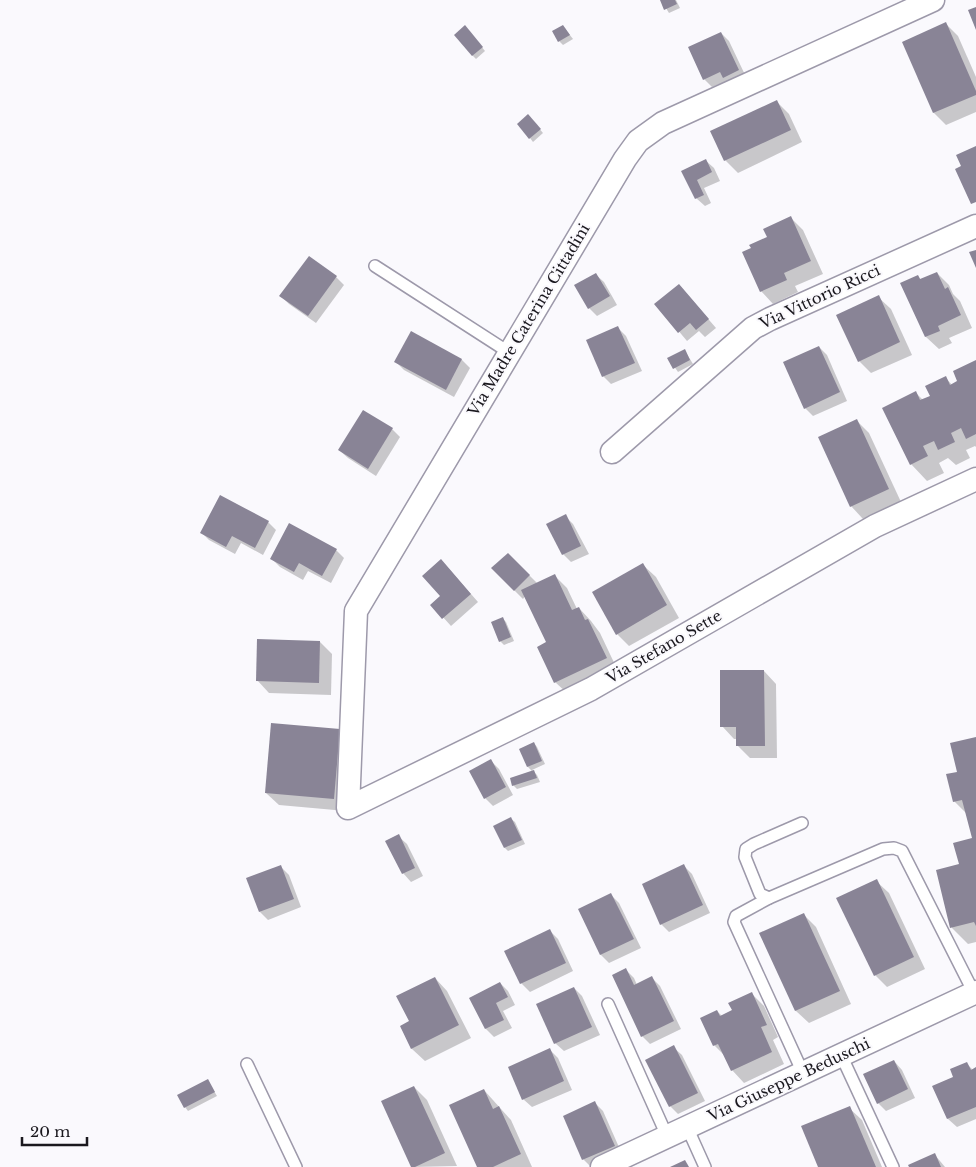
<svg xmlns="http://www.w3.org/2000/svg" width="976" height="1167" font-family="'Libre Baskerville',serif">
<rect width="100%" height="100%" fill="#faf9fd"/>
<g fill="#0003">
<polygon points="661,0 676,0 680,8 669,13"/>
<polygon points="946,24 958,36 976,77 976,112 946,125 934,113 903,42"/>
<polygon points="563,26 573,39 563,45 559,41"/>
<polygon points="469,31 485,51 476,59 472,55"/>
<polygon points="721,33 729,41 747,79 732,86 727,81 712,87 704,79"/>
<polygon points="777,102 789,114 802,142 738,173 725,160"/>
<polygon points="532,120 543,133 533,142 530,138"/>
<polygon points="705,160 714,168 720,181 704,188 711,203 705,206 696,198 683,171"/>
<polygon points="791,218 803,230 823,274 795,286 798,292 773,304 761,291 768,238"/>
<polygon points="937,273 949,285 953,294 960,301 972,328 949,338 952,343 939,349 926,337 902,283 918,276 921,280"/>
<polygon points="595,274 604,282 617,305 597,316 589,308"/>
<polygon points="336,277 344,285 316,323 289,304 281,296"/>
<polygon points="679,285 716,328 705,337 699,331 687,341 656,304"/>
<polygon points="878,297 891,309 912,355 871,373 859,361"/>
<polygon points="618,328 626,336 642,371 611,384 603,376"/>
<polygon points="411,333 462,360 470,368 454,397 404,370 396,362"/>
<polygon points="819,347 827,355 847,401 813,416 805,408"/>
<polygon points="685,351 693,364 678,372 669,359"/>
<polygon points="976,361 976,447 975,446 966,450 970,458 956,465 948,458 939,463 944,473 927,481 911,464 916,393 923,400 931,396 946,378 952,385 959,382"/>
<polygon points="856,420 869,433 901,502 863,519 851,506"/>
<polygon points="392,429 400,437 376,476 348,458 339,450"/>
<polygon points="565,516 573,524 589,554 571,562 563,554"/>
<polygon points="268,522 276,530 263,555 241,543 235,554 209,540 201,532"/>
<polygon points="336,550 344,558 331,583 308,571 303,580 280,567 272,559"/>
<polygon points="508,554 538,584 555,576 567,588 577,609 579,608 591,621 600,633 618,671 568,694 555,682 548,643 525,596 523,599 493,569"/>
<polygon points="643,565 656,577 679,618 629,646 617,634"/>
<polygon points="449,569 478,602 451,626 432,605 442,597"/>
<polygon points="502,618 506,622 514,641 504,645 500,641"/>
<polygon points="320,642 332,654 331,695 269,693 257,680"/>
<polygon points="764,671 776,684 777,758 750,758 737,745 737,739 734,739 722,726"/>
<polygon points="339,731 352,743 346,811 279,805 266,793"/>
<polygon points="976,738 976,942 968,944 952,928 960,865 973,839 967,814 954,801 958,773"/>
<polygon points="534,743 537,747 545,764 532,770 537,775 540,782 517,789 513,785 533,772 528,767 520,749"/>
<polygon points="491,761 499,769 513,795 493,806 485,798"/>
<polygon points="511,819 515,822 525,844 508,851 505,848"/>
<polygon points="398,836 407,844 423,876 411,882 403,873"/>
<polygon points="684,866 692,874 710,913 669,932 661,924"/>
<polygon points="281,867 289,875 301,907 268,920 260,912"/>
<polygon points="876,881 889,893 925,969 887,987 875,975"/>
<polygon points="611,895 619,903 641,948 609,963 601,955 579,910"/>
<polygon points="803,914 816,927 851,1004 809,1023 796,1011 761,934"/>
<polygon points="550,931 558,939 573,971 530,992 521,983 506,952"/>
<polygon points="626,970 634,978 637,985 652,978 660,986 681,1029 650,1044 642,1036"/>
<polygon points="435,978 447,991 471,1038 425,1061 412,1049 401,1027 411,1022"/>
<polygon points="500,983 508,991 515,1005 503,1011 512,1028 494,1037 486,1029 470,998"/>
<polygon points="574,988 582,996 600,1035 564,1051 555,1043"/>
<polygon points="752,994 764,1006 778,1037 773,1040 784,1064 744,1083 732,1070 726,1057 714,1045 717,1011 722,1016 733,1011"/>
<polygon points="673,1047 682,1055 705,1101 678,1114 670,1106"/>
<polygon points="550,1050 558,1058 572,1090 532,1107 523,1099"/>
<polygon points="894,1061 902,1070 915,1098 886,1111 878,1103"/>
<polygon points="967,1064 973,1070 976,1069 976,1119 957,1127 948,1119 934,1087 955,1078"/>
<polygon points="208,1081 217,1096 188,1111 185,1107"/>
<polygon points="414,1087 427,1100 457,1166 412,1167"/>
<polygon points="484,1090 511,1120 532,1167 478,1167"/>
<polygon points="595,1103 603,1111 622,1154 591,1167 583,1159"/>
<polygon points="849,1108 862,1120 882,1167 820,1167"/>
<polygon points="935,1155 945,1167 911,1167"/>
</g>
<g fill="#898496">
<polygon points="660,0 675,0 677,4 664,10"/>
<polygon points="976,7 976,30 968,10"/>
<polygon points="946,22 976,91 976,95 933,113 902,42"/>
<polygon points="465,25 483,47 472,56 454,35"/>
<polygon points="563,25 570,35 558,42 552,31"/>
<polygon points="721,32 739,70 723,78 720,72 703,80 688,47"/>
<polygon points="777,100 791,130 724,161 710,131"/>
<polygon points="528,114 541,129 529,139 517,124"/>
<polygon points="976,146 976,202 971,204 955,169 961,166 956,155"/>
<polygon points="706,159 712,172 697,180 704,195 695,199 681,171"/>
<polygon points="791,216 811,261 784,273 787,280 760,292 742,252 751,248 749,245 767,237 763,229"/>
<polygon points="976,250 976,268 969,252"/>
<polygon points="309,256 337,276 308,316 279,296"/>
<polygon points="937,272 945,289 948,287 961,315 938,326 940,331 925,337 900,283 918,275 920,279"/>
<polygon points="596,273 610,296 588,309 574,285"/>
<polygon points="679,284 709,319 696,330 690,323 678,333 654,304"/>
<polygon points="879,295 900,342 858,362 836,315"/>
<polygon points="618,326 635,363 602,377 586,340"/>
<polygon points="411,331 462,359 446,390 394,362"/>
<polygon points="819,346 840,392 804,409 783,362"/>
<polygon points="685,349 690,360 673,369 667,358"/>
<polygon points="976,360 976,434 966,439 961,428 951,433 955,442 938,450 934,441 923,446 928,456 910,465 882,408 916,391 920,400 930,396 925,386 946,376 950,385 957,381 953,371"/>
<polygon points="363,410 393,428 368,469 338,450"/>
<polygon points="857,419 889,489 850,507 818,437"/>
<polygon points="220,495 269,521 255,548 232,536 226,547 200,533"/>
<polygon points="566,514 581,546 562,555 546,524"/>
<polygon points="289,523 337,549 322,576 299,563 294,572 270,559"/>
<polygon points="508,553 530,575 514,591 491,568"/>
<polygon points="441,559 471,594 442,619 430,605 440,596 422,576"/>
<polygon points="643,563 667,605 616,635 592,592"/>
<polygon points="555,574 572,610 579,607 585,620 588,619 607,658 554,683 537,647 546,642 521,590"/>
<polygon points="503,617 511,637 499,642 491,622"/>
<polygon points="257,639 320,641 319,683 256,681"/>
<polygon points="720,670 764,670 765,746 736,746 736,727 720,727"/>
<polygon points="271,723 340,729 334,799 265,793"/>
<polygon points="976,737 976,926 974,922 950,928 936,870 959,864 953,843 972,838 962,800 953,802 946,774 957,772 950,743"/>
<polygon points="534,742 542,761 527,767 519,749"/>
<polygon points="491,759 506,787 484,799 469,771"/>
<polygon points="534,770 537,778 512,786 510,778"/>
<polygon points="511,817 522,840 504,848 493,826"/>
<polygon points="399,834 415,868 402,874 385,841"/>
<polygon points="684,864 703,905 660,925 642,884"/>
<polygon points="281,865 294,899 259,912 246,878"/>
<polygon points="877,879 914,957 874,976 836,898"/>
<polygon points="611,893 634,939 600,955 578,909"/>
<polygon points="804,913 840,991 795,1011 759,933"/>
<polygon points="550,929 566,963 520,984 504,951"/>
<polygon points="626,968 634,985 652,976 674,1021 641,1037 612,975"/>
<polygon points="435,977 459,1025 411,1049 400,1026 409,1021 396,996"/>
<polygon points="500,982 508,997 496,1003 504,1020 485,1029 469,998"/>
<polygon points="574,987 592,1027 554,1044 536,1004"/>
<polygon points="752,992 767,1025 761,1027 772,1052 731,1071 718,1044 713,1046 700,1018 717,1010 720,1016 732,1010 728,1003"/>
<polygon points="674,1045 698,1093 669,1107 645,1060"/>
<polygon points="550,1048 564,1081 522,1100 508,1067"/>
<polygon points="894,1060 908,1089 877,1104 863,1074"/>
<polygon points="967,1062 971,1070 976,1067 976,1107 947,1119 932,1086 953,1077 950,1069"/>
<polygon points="208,1079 215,1092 184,1108 177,1095"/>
<polygon points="414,1086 445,1153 415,1167 411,1167 381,1101"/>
<polygon points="484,1089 493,1109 499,1106 521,1154 493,1167 477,1167 449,1105"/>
<polygon points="595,1101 615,1146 582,1160 563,1116"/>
<polygon points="850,1106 876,1167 818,1167 801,1126"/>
<polygon points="935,1153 941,1167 909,1167 908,1165"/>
<polygon points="685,1160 689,1167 670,1167"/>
</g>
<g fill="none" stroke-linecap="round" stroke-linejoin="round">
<defs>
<g id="service">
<polyline points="375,266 510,353"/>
<polyline points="802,823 754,844 746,849 745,857 760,894 769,898 883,849 894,848 902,851 974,993"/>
<polyline points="769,898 736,916 734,922 803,1073"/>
<polyline points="608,1004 667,1136"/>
<polyline points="841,1055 893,1167"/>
<polyline points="247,1064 296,1167"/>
<polyline points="687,1127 705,1167"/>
</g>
<g id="minor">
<polyline points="933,0 663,123 638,141 625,159 356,611 348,808 591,689 875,526 976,479"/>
<polyline points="612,452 753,328 770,319 976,226"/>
<polyline points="602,1167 976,992"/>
</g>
</defs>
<use href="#service" stroke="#9d99aa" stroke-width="14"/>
<use href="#minor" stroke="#9d99aa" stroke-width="25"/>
<use href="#service" stroke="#fff" stroke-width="11"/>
<use href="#minor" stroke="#fff" stroke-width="22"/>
</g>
<g text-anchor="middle" stroke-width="4" stroke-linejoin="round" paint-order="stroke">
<g font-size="15" fill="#1a181e" stroke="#faf9fd">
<text transform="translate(820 297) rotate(-25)" y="5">Via Vittorio Ricci</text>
<text transform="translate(529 320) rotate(-59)" y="5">Via Madre Caterina Cittadini</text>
<text transform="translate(664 647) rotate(-30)" y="5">Via Stefano Sette</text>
<text transform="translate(789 1080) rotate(-25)" y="5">Via Giuseppe Beduschi</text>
</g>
</g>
<path d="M22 1137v8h65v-8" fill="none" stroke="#1a181e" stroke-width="2.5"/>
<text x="30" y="1137" font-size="15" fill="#1a181e" stroke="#faf9fd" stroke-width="4" paint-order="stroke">20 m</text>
</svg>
